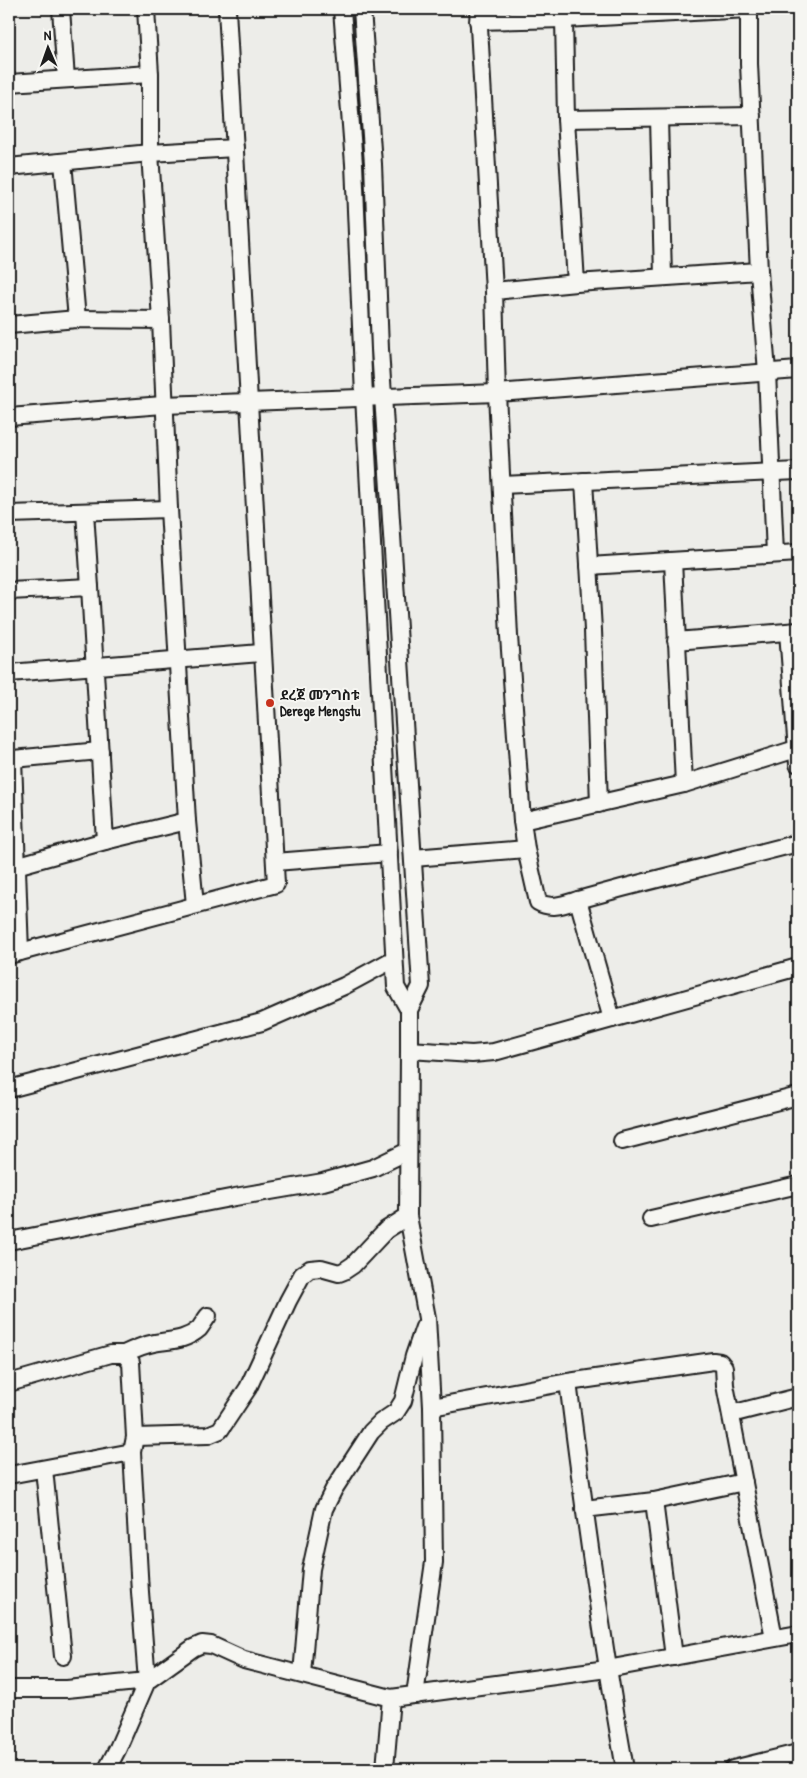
<svg xmlns="http://www.w3.org/2000/svg" width="807" height="1778" font-family="'Patrick Hand','Noto Sans Ethiopic',sans-serif">
<rect width="100%" height="100%" fill="#edede9"/>
<filter id="ink" filterUnits="userSpaceOnUse"><feTurbulence type="fractalNoise" baseFrequency=".02" numOctaves="2"/><feDisplacementMap in="SourceGraphic" scale="10" xChannelSelector="R" yChannelSelector="G"/><feConvolveMatrix kernelMatrix="1 2 1 2 8 2 1 2 1" color-interpolation-filters="sRGB"/></filter>
<g filter="url(#ink)">
<g fill="none" stroke-linecap="round" stroke-linejoin="round">
<defs>
<g id="minor">
<polyline points="61,9 66,79"/>
<polyline points="146,9 150,74 150,153 161,320 169,509 187,821 195,905"/>
<polyline points="342,9 354,164 364,396 396,987 409,1010"/>
<polyline points="362,9 373,164 380,349 421,986 409,1010 409,1050 472,1054 494,1052 798,967"/>
<polyline points="478,9 494,291"/>
<polyline points="749,9 749,64 759,271 767,372 775,554"/>
<polyline points="564,19 566,119 576,283"/>
<polyline points="478,21 564,19 748,9"/>
<polyline points="9,83 150,74"/>
<polyline points="659,118 663,277"/>
<polyline points="566,119 752,116"/>
<polyline points="63,162 77,319"/>
<polyline points="9,167 150,153 235,148"/>
<polyline points="9,325 77,319 161,320"/>
<polyline points="9,417 163,405 497,393 798,370"/>
<polyline points="584,481 593,630 599,804"/>
<polyline points="502,485 798,471"/>
<polyline points="85,512 90,587"/>
<polyline points="9,514 169,509"/>
<polyline points="673,561 684,784"/>
<polyline points="589,566 798,553"/>
<polyline points="9,591 90,587 105,841"/>
<polyline points="788,632 798,764"/>
<polyline points="676,641 798,631"/>
<polyline points="9,673 261,653"/>
<polyline points="9,759 13,759 20,952"/>
<polyline points="13,759 100,751"/>
<polyline points="522,821 684,784 796,749"/>
<polyline points="413,858 526,849"/>
<polyline points="275,862 389,853"/>
<polyline points="16,866 105,841 187,821"/>
<path d="M 578,900 C 565,904 551,910 538,902 L 526,849 L 522,821 L 509,636 L 497,393 L 494,291 L 576,283 L 759,271"/>
<path d="M 9,955 L 276,884 C 257,592 244,300 227,9"/>
<polyline points="612,1019 578,900 622,888 798,843"/>
<polyline points="9,1089 262,1022 344,986 394,959"/>
<polyline points="622,1141 798,1096"/>
<polyline points="408,1216 427,1318 432,1407 434,1562 415,1695"/>
<polyline points="651,1219 798,1185"/>
<polyline points="9,1241 235,1197 323,1182 373,1168 408,1151"/>
<path d="M 124,1354 C 134,1349 143,1345 154,1343 C 171,1340 185,1341 199,1329 C 202,1325 205,1320 208,1316"/>
<path d="M 568,1382 C 584,1511 602,1640 625,1769"/>
<polyline points="9,1383 111,1354 124,1354 131,1362 135,1437 132,1452 140,1592 147,1681 118,1748 107,1769"/>
<polyline points="432,1407 568,1382 713,1361 720,1362 724,1367 725,1385 774,1638"/>
<polyline points="731,1414 798,1397"/>
<polyline points="135,1437 208,1435 220,1430 248,1388 288,1301 302,1275 310,1269 321,1268 339,1273 344,1271 353,1265 386,1230 408,1216 409,1050"/>
<polyline points="44,1469 63,1656"/>
<polyline points="9,1475 132,1452"/>
<polyline points="654,1501 674,1657"/>
<polyline points="584,1509 654,1501 744,1482"/>
<polyline points="302,1674 311,1569 324,1509 334,1489 371,1432 381,1422 396,1412 403,1401 414,1356 424,1327"/>
<polyline points="9,1689 67,1689 147,1681 193,1648 202,1644 211,1645 244,1660 391,1698 607,1669 798,1634"/>
<polyline points="385,1769 391,1698"/>
<polyline points="733,1769 798,1753"/>
</g>
</defs>
<use href="#minor" stroke="#1c1c1c" stroke-width="20"/>
<use href="#minor" stroke="#f6f6f2" stroke-width="16"/>
</g>
</g>
<circle fill="#c8321e" stroke="#f6f6f2" stroke-width="2" cx="270" cy="703" r="5"/>
<g text-anchor="middle" stroke-width="4" stroke-linejoin="round" paint-order="stroke">
<g font-size="14" font-weight="bold" fill="#1c1c1c" stroke="#f6f6f2" text-anchor="start">
<text x="280" y="700">ደረጀ መንግስቱ<tspan x="280" dy="16">Derege Mengstu</tspan></text>
</g>
</g>
<rect width="807" height="1778" fill="none" stroke="#f6f6f2" stroke-width="30"/>
<rect x="15" y="15" width="777" height="1748" fill="none" stroke="#1c1c1c" stroke-width="2" filter="url(#ink)"/>
<g transform="translate(48 48) rotate(358)" stroke="#f6f6f2" stroke-width="4" paint-order="stroke">
<path d="M0-4L9 19L0 12L-9 19Z" fill="#1c1c1c"/>
<text y="-8" font-size="14" font-weight="bold" text-anchor="middle" fill="#1c1c1c">N</text>
</g>
</svg>
